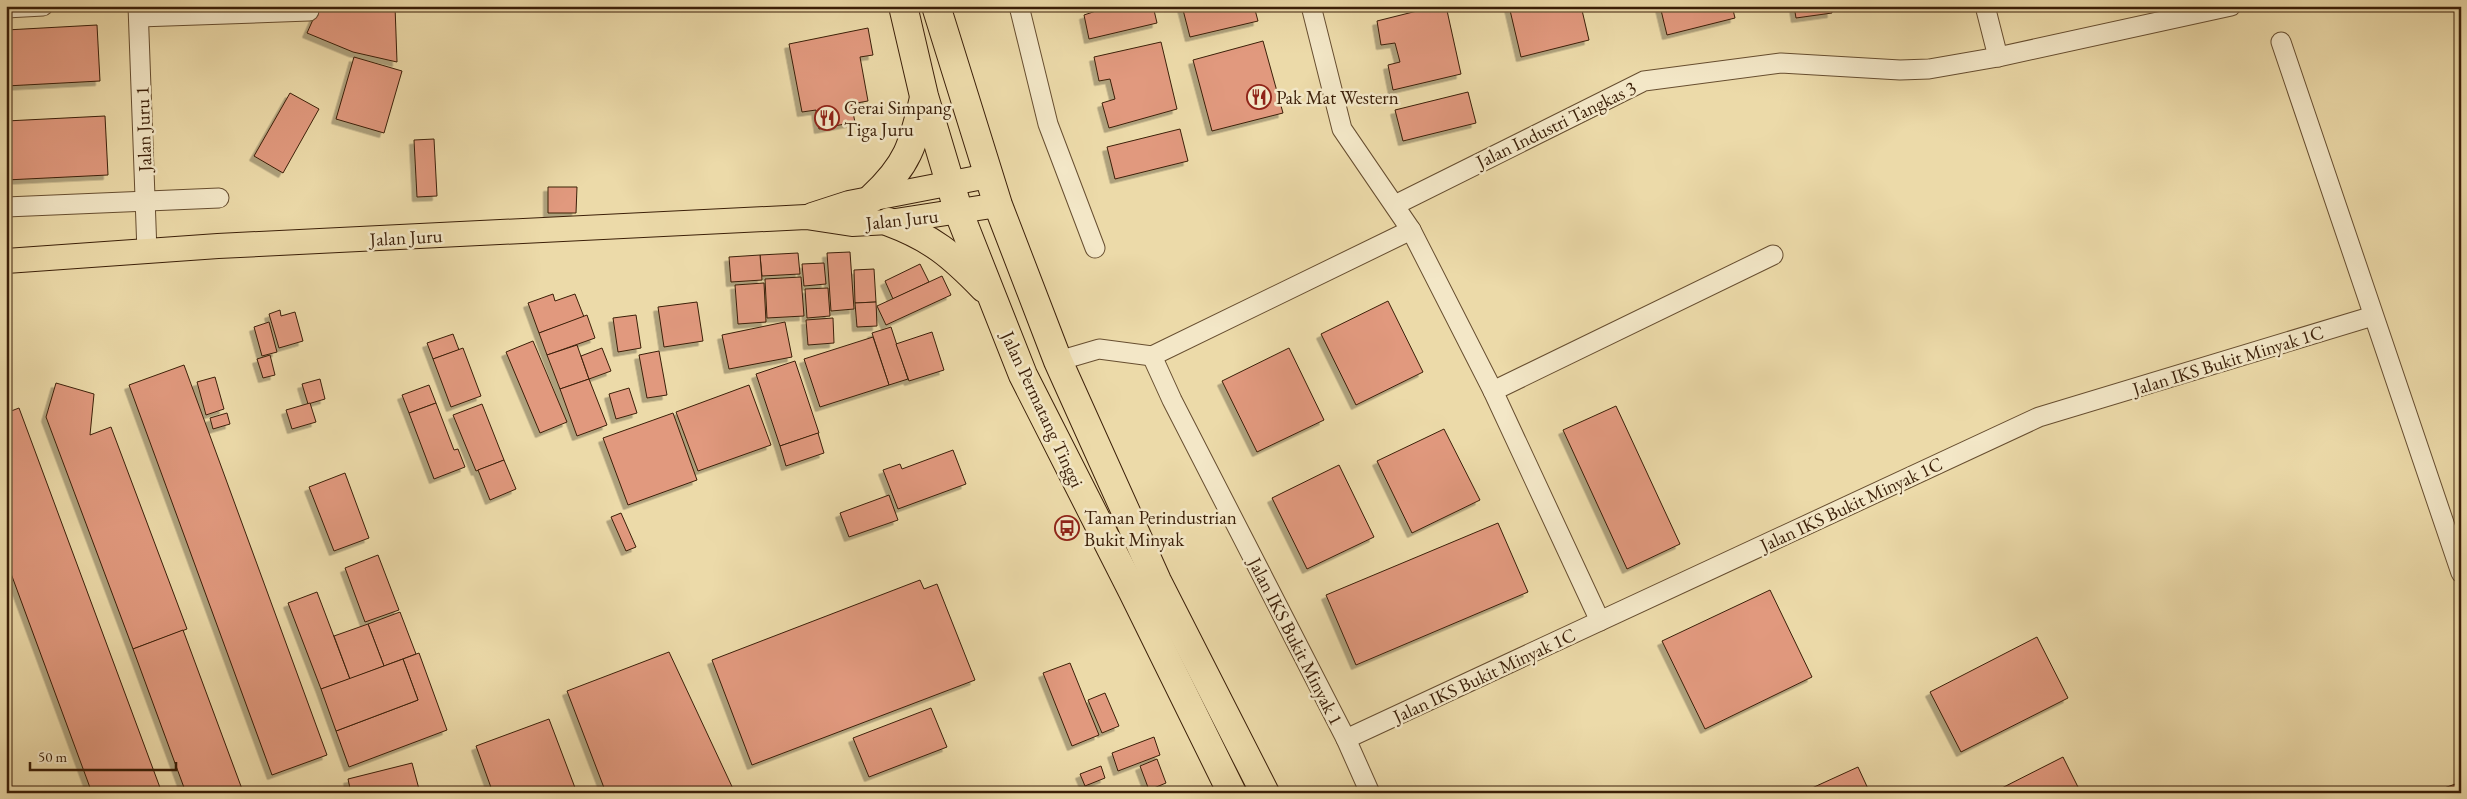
<svg xmlns="http://www.w3.org/2000/svg" width="2467" height="799" font-family="'EB Garamond',serif">
<defs>
<filter id="shadow"><feDropShadow dx="-4.5" dy="4.5" stdDeviation="0" flood-color="#0004"/></filter>
</defs>
<rect width="100%" height="100%" fill="#ecdaa9"/>
<filter id="stains"><feTurbulence type="fractalNoise" baseFrequency=".004" numOctaves="4"/><feColorMatrix values="0 0 0 0 .2 0 0 0 0 .09 0 0 0 0 .02 0 0 0 .5 -.17"/></filter>
<radialGradient id="worn" r=".72"><stop offset=".6" stop-color="#630" stop-opacity="0"/><stop offset="1" stop-color="#630" stop-opacity=".3"/></radialGradient>
<g fill="#e1997e" stroke="#3b1f08" filter="url(#shadow)">
<polygon points="319,6 395,6 397,62 353,52 307,33"/>
<polygon points="1095,6 1153,6 1157,23 1089,39 1084,15 1096,11"/>
<polygon points="1182,6 1254,6 1258,21 1190,37"/>
<polygon points="1437,6 1446,6 1461,74 1393,90 1388,65 1400,62 1395,43 1381,45 1377,21"/>
<polygon points="1509,6 1581,6 1589,40 1521,57"/>
<polygon points="1660,6 1732,6 1735,18 1667,35"/>
<polygon points="1794,6 1831,6 1832,13 1796,18"/>
<polygon points="97,25 100,81 6,86 6,30"/>
<polygon points="868,28 873,55 860,57 868,101 851,104 855,122 819,129 816,110 802,112 789,44"/>
<polygon points="1263,41 1283,113 1212,131 1193,60"/>
<polygon points="1161,42 1177,109 1109,128 1102,103 1115,99 1110,79 1099,81 1094,57"/>
<polygon points="354,57 402,71 384,133 336,119"/>
<polygon points="1468,92 1476,123 1403,141 1395,110"/>
<polygon points="290,93 319,109 283,173 254,156"/>
<polygon points="105,116 108,175 6,180 6,121"/>
<polygon points="1180,129 1188,161 1115,179 1107,147"/>
<polygon points="434,139 437,196 417,197 414,140"/>
<polygon points="548,187 577,187 576,213 548,213"/>
<polygon points="850,252 854,309 831,311 827,253"/>
<polygon points="798,253 800,274 762,276 760,255"/>
<polygon points="760,255 762,280 731,282 729,257"/>
<polygon points="824,263 826,284 804,286 802,264"/>
<polygon points="920,264 929,282 893,299 885,281"/>
<polygon points="874,269 876,302 855,303 854,270"/>
<polygon points="942,276 951,295 886,325 877,306"/>
<polygon points="801,277 804,316 767,318 765,279"/>
<polygon points="764,283 766,322 738,324 735,285"/>
<polygon points="828,288 830,316 807,318 805,289"/>
<polygon points="553,294 555,301 575,294 584,317 539,333 528,303"/>
<polygon points="1388,301 1423,372 1356,405 1321,334"/>
<polygon points="697,302 703,341 664,347 658,307"/>
<polygon points="876,302 877,326 857,327 855,303"/>
<polygon points="280,310 281,316 295,312 303,341 279,348 269,314"/>
<polygon points="587,315 595,338 547,355 539,333"/>
<polygon points="636,315 641,348 618,352 613,318"/>
<polygon points="833,318 834,343 808,345 806,320"/>
<polygon points="269,322 277,352 262,356 254,327"/>
<polygon points="785,322 792,357 729,369 722,335"/>
<polygon points="891,327 908,379 889,385 872,333"/>
<polygon points="932,332 944,370 909,381 896,344"/>
<polygon points="453,334 459,350 433,359 427,343"/>
<polygon points="873,337 889,385 820,407 804,359"/>
<polygon points="533,341 567,422 540,433 506,352"/>
<polygon points="577,345 589,379 560,389 547,355"/>
<polygon points="463,348 481,396 451,407 433,359"/>
<polygon points="602,348 611,371 589,379 581,356"/>
<polygon points="1289,348 1324,420 1257,452 1222,381"/>
<polygon points="659,351 667,395 647,398 639,355"/>
<polygon points="270,355 275,375 263,378 257,359"/>
<polygon points="795,361 819,433 780,446 756,374"/>
<polygon points="184,365 327,755 272,775 129,385"/>
<polygon points="215,377 224,409 206,415 197,382"/>
<polygon points="320,379 325,399 308,404 302,384"/>
<polygon points="589,379 607,425 577,436 560,389"/>
<polygon points="56,383 94,394 90,435 111,427 187,629 133,649 46,417"/>
<polygon points="429,385 436,403 409,413 402,395"/>
<polygon points="749,385 771,445 698,471 676,412"/>
<polygon points="629,388 637,413 616,419 609,394"/>
<polygon points="310,403 316,422 292,429 286,410"/>
<polygon points="436,403 454,450 458,449 465,467 434,479 409,413"/>
<polygon points="482,404 504,460 476,471 453,415"/>
<polygon points="1616,406 1680,544 1627,569 1563,430"/>
<polygon points="19,408 162,793 92,793 6,560 6,413"/>
<polygon points="227,413 230,424 213,429 210,418"/>
<polygon points="673,413 697,480 628,505 603,438"/>
<polygon points="1444,429 1480,500 1412,533 1377,461"/>
<polygon points="818,433 824,453 786,466 780,446"/>
<polygon points="953,450 966,484 898,509 883,470 900,464 902,469"/>
<polygon points="504,460 516,489 490,500 478,470"/>
<polygon points="1339,465 1374,537 1307,569 1272,498"/>
<polygon points="345,473 369,538 334,551 309,487"/>
<polygon points="889,495 898,520 849,537 840,513"/>
<polygon points="621,513 636,547 626,551 611,517"/>
<polygon points="1498,523 1528,592 1356,665 1326,595"/>
<polygon points="378,555 399,610 365,622 345,568"/>
<polygon points="920,580 924,589 937,584 975,680 752,765 712,660"/>
<polygon points="1770,590 1812,677 1705,729 1662,641"/>
<polygon points="317,592 350,679 321,689 288,603"/>
<polygon points="400,612 416,654 384,666 368,624"/>
<polygon points="368,624 384,666 350,679 334,636"/>
<polygon points="183,630 242,789 232,793 186,793 133,649"/>
<polygon points="2037,637 2068,698 1961,752 1930,692"/>
<polygon points="669,652 735,793 606,793 567,691"/>
<polygon points="419,653 447,730 349,767 336,731 418,700 403,659"/>
<polygon points="403,659 418,700 336,731 321,689"/>
<polygon points="1070,663 1099,735 1072,746 1043,673"/>
<polygon points="1105,693 1119,726 1102,733 1088,700"/>
<polygon points="931,708 947,747 869,777 853,738"/>
<polygon points="549,719 577,793 493,793 476,746"/>
<polygon points="1154,737 1160,755 1118,771 1112,753"/>
<polygon points="2063,757 2081,793 1992,793"/>
<polygon points="1157,759 1166,783 1149,790 1140,766"/>
<polygon points="412,763 419,789 401,793 351,793 348,779"/>
<polygon points="1101,766 1105,778 1085,786 1080,774"/>
<polygon points="1858,767 1870,793 1801,793"/>
<polygon points="2461,782 2461,793 2430,793"/>
</g>
<g fill="none" stroke-linecap="round" stroke-linejoin="round">
<defs>
<g id="minor">
<polyline points="138,6 147,252"/>
<polyline points="1019,6 1048,124 1095,248"/>
<polyline points="1311,6 1342,129 1411,230 1493,391 1600,621"/>
<polyline points="1985,6 1998,57"/>
<polyline points="6,8 43,6"/>
<polyline points="139,17 309,11"/>
<polyline points="2281,42 2461,573"/>
<polyline points="1395,205 1644,81 1781,63 1900,70 1929,69 1998,57 2231,6"/>
<polyline points="6,207 219,198"/>
<polyline points="1152,356 1172,400 1346,739 1370,793"/>
<polyline points="1058,361 1099,349 1152,356 1411,230"/>
<polyline points="1493,391 1773,255"/>
<polyline points="1346,739 2039,417 2373,316"/>
</g>
<g id="major">
<polyline points="812,215 849,203 988,176"/>
<polyline points="6,261 218,246 806,217 852,224 889,222 998,205"/>
</g>
<g id="highway">
<polyline points="903,6 924,96 959,213 1023,375 1133,592 1232,793"/>
<polyline points="936,6 998,205 1058,361 1157,581 1265,793"/>
<path d="M 872,198 C 908,165 913,145 924,98"/>
<path d="M 889,222 C 932,238 952,255 984,288"/>
</g>
</defs>
<use href="#minor" stroke="#674e30" stroke-width="21"/>
<use href="#major" stroke="#3b1f08" stroke-width="26"/>
<use href="#highway" stroke="#3b1f08" stroke-width="30"/>
<use href="#minor" stroke="#f3e7c7" stroke-width="19"/>
<use href="#major" stroke="#ecdaa9" stroke-width="24"/>
<use href="#highway" stroke="#ecdaa9" stroke-width="28"/>
</g>
<defs>
<symbol id="restaurant-ring" viewBox="-11 -11 22 22"><circle r="9.5" fill="#f3e7c7" stroke="#8f2418" stroke-width="1.5"/><path d="M-5-6h1v4h1v-4h1v4h1v-4h1v5L-1.5 .5V6h-2V.5L-5-1ZM5-6V6H3V1.5H1.5Q1.5-4 5-6Z" fill="#8f2418"/></symbol>
<symbol id="bus-ring" viewBox="-11 -11 22 22"><circle r="9.5" fill="#f3e7c7" stroke="#8f2418" stroke-width="1.5"/><path d="M-5-6H5V4H4V6H2V4H-2V6H-4V4H-5ZM-3.5-4V0h7V-4ZM-3.5 1.2v1.5H-2V1.2ZM2 1.2v1.5H3.5V1.2Z" fill="#8f2418"/></symbol>
</defs>
<g fill-rule="evenodd">
<use href="#restaurant-ring" x="1245" y="83" width="28" height="28"/>
<use href="#restaurant-ring" x="813" y="104" width="28" height="28"/>
<use href="#bus-ring" x="1053" y="514" width="28" height="28"/>
</g>
<g text-anchor="middle" stroke-width="5" stroke-linejoin="round" paint-order="stroke">
<g font-size="19" fill="#3b1f08" stroke="#f3e7c7" text-anchor="start">
<text x="1276" y="104">Pak Mat Western</text>
<text x="844" y="114">Gerai Simpang<tspan x="844" dy="22">Tiga Juru</tspan></text>
<text x="1084" y="524">Taman Perindustrian<tspan x="1084" dy="22">Bukit Minyak</tspan></text>
</g>
<g font-size="19" fill="#3b1f08" stroke="#f3e7c7">
<text transform="translate(1556 124) rotate(-26)" y="7">Jalan Industri Tangkas 3</text>
<text transform="translate(143 129) rotate(-92)" y="7">Jalan Juru 1</text>
<text transform="translate(902 219) rotate(-6)" y="7">Jalan Juru</text>
<text transform="translate(406 237) rotate(-3)" y="7">Jalan Juru</text>
<text transform="translate(2228 360) rotate(-17)" y="7">Jalan IKS Bukit Minyak 1C</text>
<text transform="translate(1043 409) rotate(65)" y="7">Jalan Permatang Tinggi</text>
<text transform="translate(1851 504) rotate(-25)" y="7">Jalan IKS Bukit Minyak 1C</text>
<text transform="translate(1296 641) rotate(63)" y="7">Jalan IKS Bukit Minyak 1</text>
<text transform="translate(1484 675) rotate(-25)" y="7">Jalan IKS Bukit Minyak 1C</text>
</g>
</g>
<rect width="2467" height="799" fill="none" stroke="#ecdaa9" stroke-width="25"/>
<rect x="8" y="8" width="2452" height="784" fill="none" stroke="#3b1f08" stroke-width="2.5"/>
<rect x="12" y="12" width="2442" height="774" fill="none" stroke="#3b1f08"/>
<path d="M30 762v8h146v-8" fill="none" stroke="#3b1f08" stroke-width="2.5"/>
<text x="38" y="762" font-size="15" fill="#3b1f08" stroke="#f3e7c7" stroke-width="4" paint-order="stroke">50 m</text>
<rect width="100%" height="100%" filter="url(#stains)"/>
<rect width="100%" height="100%" fill="url(#worn)"/>
</svg>
